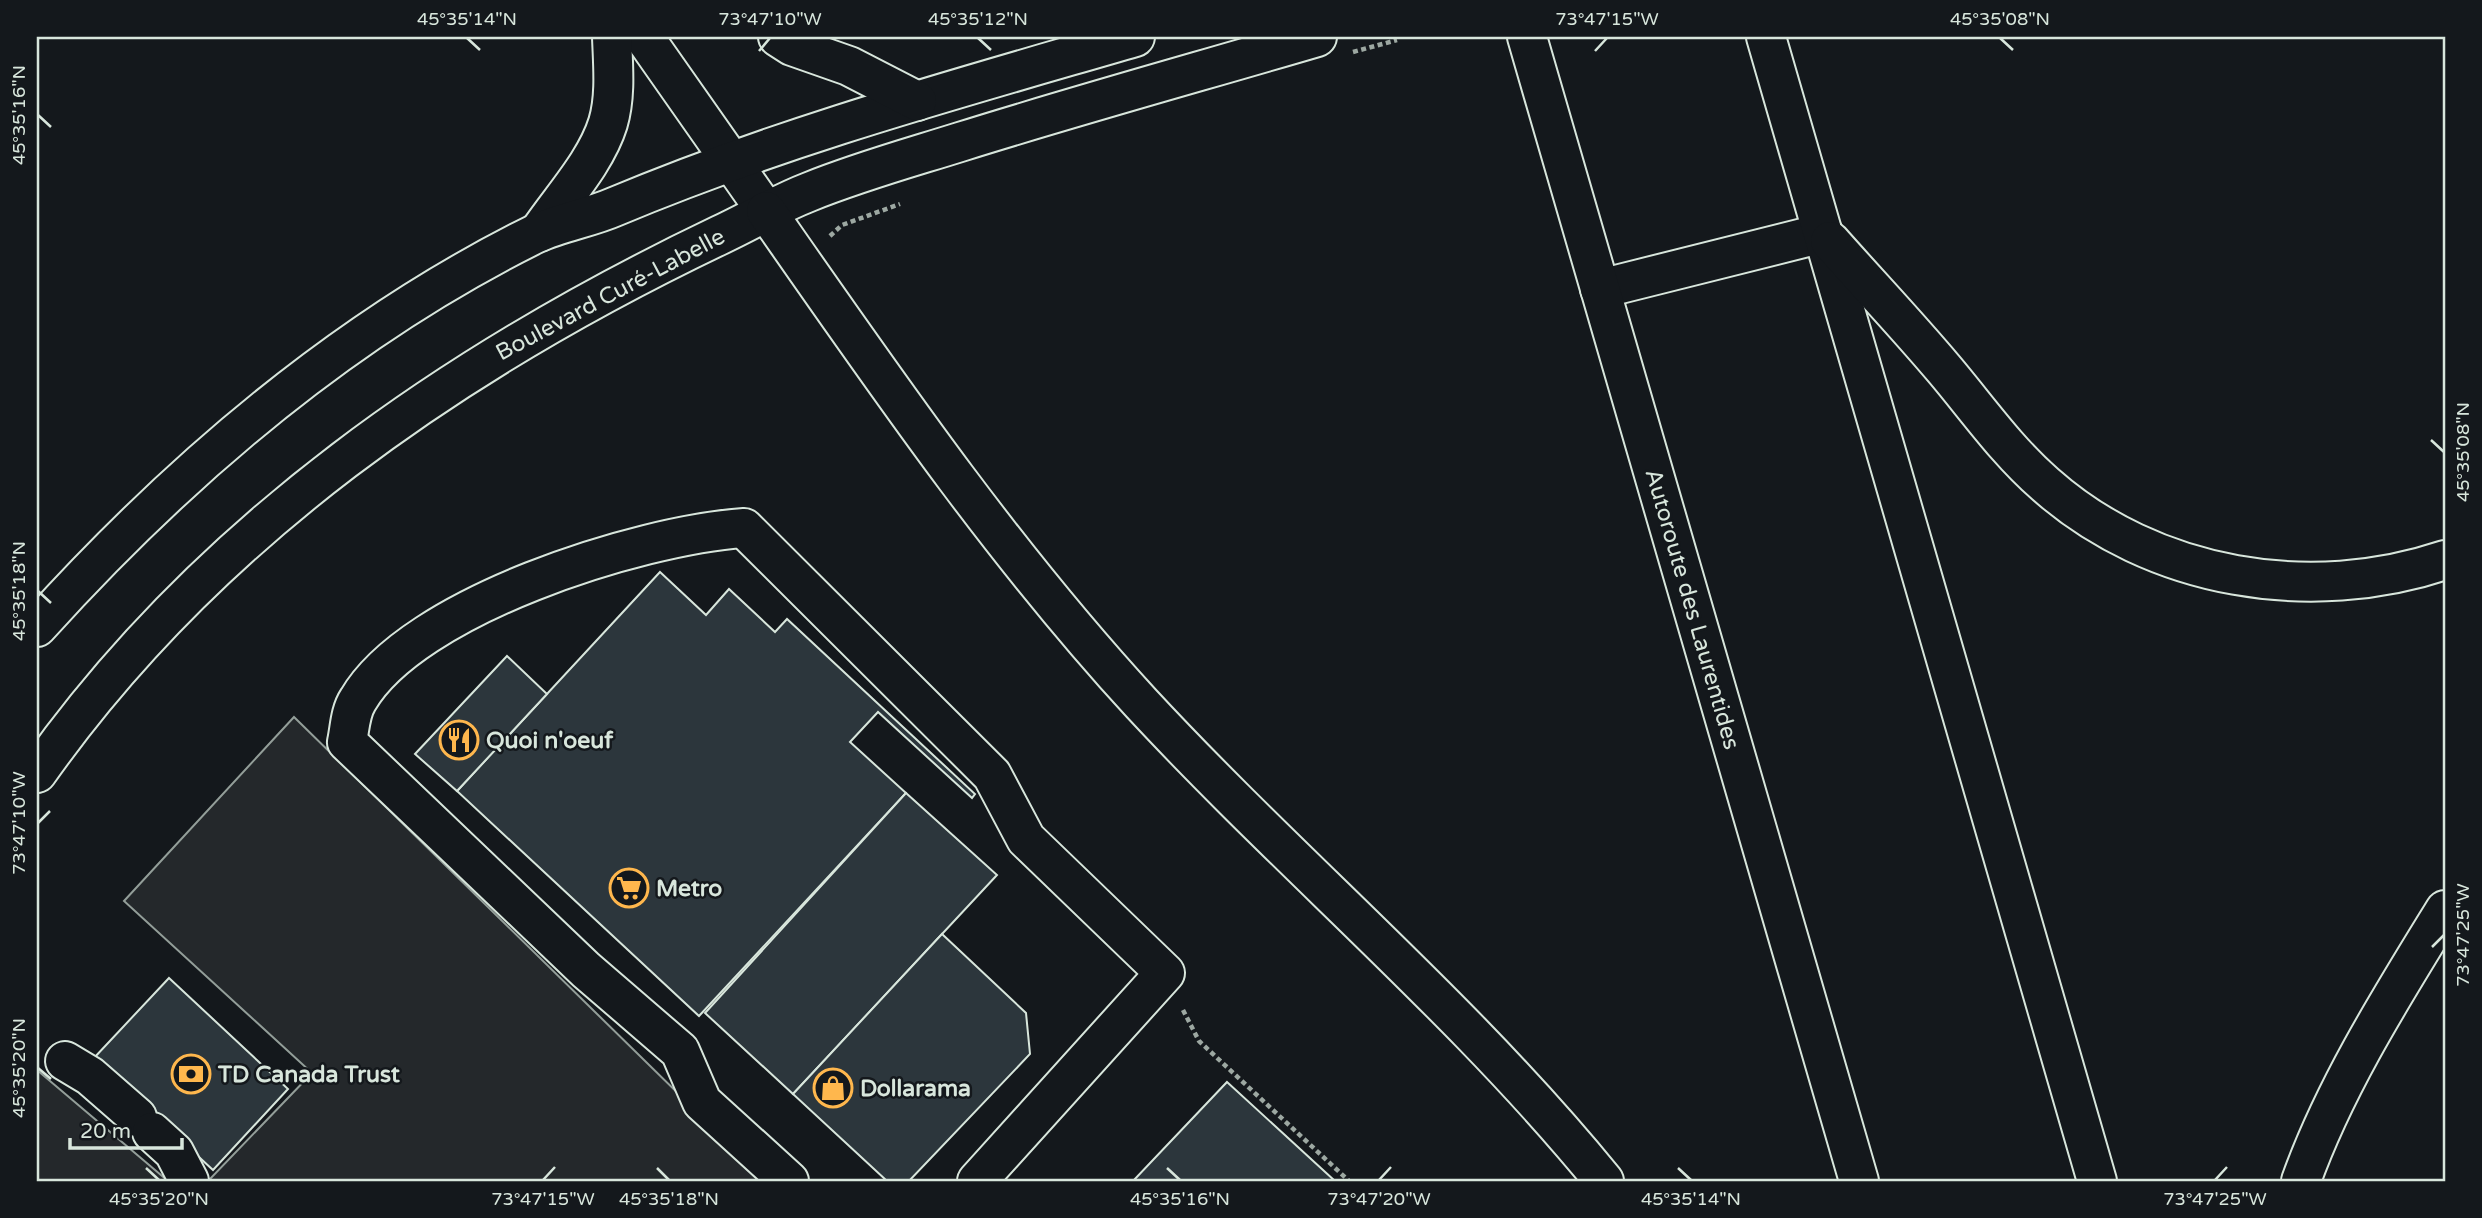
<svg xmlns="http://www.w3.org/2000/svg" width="2482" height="1218" font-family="'Varela Round',sans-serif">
<rect width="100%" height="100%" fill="#14181c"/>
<g fill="#24282b" stroke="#939e99" stroke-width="2">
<polygon points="294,717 742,1156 769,1181 208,1181 312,1073 124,901"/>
<polygon points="37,1070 168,1181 37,1181"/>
</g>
<g fill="#2c363c" stroke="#d8e6dc" stroke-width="2">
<polygon points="660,572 706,615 729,589 775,632 787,619 975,794 972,798 878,712 850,742 906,793 699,1016 457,791"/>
<polygon points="507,656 547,694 457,791 415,754"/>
<polygon points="906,793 997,875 793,1094 705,1013"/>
<polygon points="942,934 1026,1013 1030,1054 909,1181 887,1181 793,1094"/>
<polygon points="169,978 288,1089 213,1170 93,1059"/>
<polygon points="1227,1082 1335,1181 1133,1181"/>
</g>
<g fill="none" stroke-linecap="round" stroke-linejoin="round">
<defs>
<g id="minor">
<polyline points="1600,289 1823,233"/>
<polyline points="65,1061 90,1076 137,1117"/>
<polyline points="152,1132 174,1152 189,1181"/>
<path d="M 789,1181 L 702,1102 L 680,1051 L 586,970 L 347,742 C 350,728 350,712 358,700 C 413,606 639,535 744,528 L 992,775 L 1026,839 L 1165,973 L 977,1181"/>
</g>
<g id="major">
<polyline points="644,37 766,211"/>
<path d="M 539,232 C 562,198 596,162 608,123 C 616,96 613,65 612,37"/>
<path d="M 37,627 C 178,471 345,328 535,234 C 560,222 589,218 614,207 C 783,136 960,88 1135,37"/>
<path d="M 37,773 C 208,531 456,361 720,235 C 750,221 778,204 809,192 C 858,172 909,158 960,142 C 1078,105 1198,72 1317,37"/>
</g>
<g id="highway">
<polyline points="778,37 792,46 849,66 917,101"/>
<polyline points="1527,37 1859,1181"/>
<polyline points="1766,37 2097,1181"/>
<path d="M 766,211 C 884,380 1001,551 1141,703 C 1292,866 1464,1009 1604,1181"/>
<path d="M 1830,241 C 1868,284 1907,325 1944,369 C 1977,408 2006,450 2045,484 C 2153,580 2311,605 2445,560"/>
<path d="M 2301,1181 C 2335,1086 2392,996 2445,910"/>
</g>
</defs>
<use href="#minor" stroke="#d8e6dc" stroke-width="42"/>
<use href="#major" stroke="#d8e6dc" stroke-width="42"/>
<use href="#highway" stroke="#d8e6dc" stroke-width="42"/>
<g stroke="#9da8a2" stroke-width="4.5" stroke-dasharray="5 3.5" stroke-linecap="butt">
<polyline points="1353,52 1397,40"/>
<polyline points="830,236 842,225 900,204"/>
<polyline points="1183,1010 1199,1041 1349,1181"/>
</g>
<use href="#minor" stroke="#14181c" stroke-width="38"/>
<use href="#major" stroke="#14181c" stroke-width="38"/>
<use href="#highway" stroke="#14181c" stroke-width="38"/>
</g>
<path fill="none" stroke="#d8e6dc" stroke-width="2.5" d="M 467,38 L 480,50M 978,38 L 991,50M 2000,38 L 2013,50M 759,51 L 770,38M 1595,51 L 1607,38M 38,115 L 51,127M 2431,440 L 2444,452M 38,591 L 51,603M 38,823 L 50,811M 2432,947 L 2444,935M 38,1068 L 51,1079M 146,1168 L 159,1180M 657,1168 L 669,1180M 1167,1168 L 1180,1180M 1678,1168 L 1691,1180M 543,1180 L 555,1167M 1379,1180 L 1391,1167M 2215,1180 L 2227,1167"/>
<defs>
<symbol id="restaurant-ring" viewBox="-11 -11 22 22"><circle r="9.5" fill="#14181c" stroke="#ffb74d" stroke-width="1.5"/><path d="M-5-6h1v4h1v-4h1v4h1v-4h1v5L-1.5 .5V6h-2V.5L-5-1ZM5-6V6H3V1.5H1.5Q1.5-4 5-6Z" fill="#ffb74d"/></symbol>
<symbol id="supermarket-ring" viewBox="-11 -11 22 22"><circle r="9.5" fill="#14181c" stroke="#ffb74d" stroke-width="1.5"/><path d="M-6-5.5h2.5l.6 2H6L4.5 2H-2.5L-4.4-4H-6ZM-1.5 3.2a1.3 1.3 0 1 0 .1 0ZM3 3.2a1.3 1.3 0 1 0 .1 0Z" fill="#ffb74d"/></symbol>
<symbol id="bank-ring" viewBox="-11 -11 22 22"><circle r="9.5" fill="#14181c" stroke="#ffb74d" stroke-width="1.5"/><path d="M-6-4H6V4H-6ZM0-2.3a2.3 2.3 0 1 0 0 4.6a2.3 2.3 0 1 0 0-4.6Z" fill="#ffb74d"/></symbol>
<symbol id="shop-ring" viewBox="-11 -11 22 22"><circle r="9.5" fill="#14181c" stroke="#ffb74d" stroke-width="1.5"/><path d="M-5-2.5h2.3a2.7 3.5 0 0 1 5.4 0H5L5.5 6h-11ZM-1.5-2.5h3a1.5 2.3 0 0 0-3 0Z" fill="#ffb74d"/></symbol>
</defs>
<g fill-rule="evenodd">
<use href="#restaurant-ring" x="437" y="718" width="44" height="44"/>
<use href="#supermarket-ring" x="607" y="866" width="44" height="44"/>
<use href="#bank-ring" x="169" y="1052" width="44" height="44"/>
<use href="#shop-ring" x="811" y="1066" width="44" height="44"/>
</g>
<g text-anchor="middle" stroke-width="5" stroke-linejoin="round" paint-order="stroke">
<g font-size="23" fill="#d8e6dc" stroke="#14181c">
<text transform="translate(610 294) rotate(-28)" y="8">Boulevard Curé-Labelle</text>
<text transform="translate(1693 609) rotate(74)" y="8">Autoroute des Laurentides</text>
</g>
<g font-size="23" font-weight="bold" fill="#d8e6dc" stroke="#14181c" text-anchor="start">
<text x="486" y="748">Quoi n'oeuf</text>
<text x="656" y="896">Metro</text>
<text x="218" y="1082">TD Canada Trust</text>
<text x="860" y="1096">Dollarama</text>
</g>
</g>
<rect width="2482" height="1218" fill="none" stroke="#14181c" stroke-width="77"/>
<path d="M70 1138v10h112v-10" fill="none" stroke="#d8e6dc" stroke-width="3.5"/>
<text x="80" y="1138" font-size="21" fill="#d8e6dc" stroke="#14181c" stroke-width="5" paint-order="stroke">20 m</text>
<rect x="38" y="38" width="2406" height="1142" fill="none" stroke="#d8e6dc" stroke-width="2.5"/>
<g font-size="18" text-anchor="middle" fill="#d8e6dc">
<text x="467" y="25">45°35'14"N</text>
<text x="770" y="25">73°47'10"W</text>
<text x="978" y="25">45°35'12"N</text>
<text x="1607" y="25">73°47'15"W</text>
<text x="2000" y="25">45°35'08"N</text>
<text transform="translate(19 115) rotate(-90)" y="6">45°35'16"N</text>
<text transform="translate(2463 452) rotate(-90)" y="6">45°35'08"N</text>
<text transform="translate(19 591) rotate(-90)" y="6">45°35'18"N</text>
<text transform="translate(19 823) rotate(-90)" y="6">73°47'10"W</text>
<text transform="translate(2463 935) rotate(-90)" y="6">73°47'25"W</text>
<text transform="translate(19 1068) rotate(-90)" y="6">45°35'20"N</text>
<text x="159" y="1205">45°35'20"N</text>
<text x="543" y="1205">73°47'15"W</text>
<text x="669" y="1205">45°35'18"N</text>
<text x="1180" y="1205">45°35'16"N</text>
<text x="1379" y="1205">73°47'20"W</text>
<text x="1691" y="1205">45°35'14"N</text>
<text x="2215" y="1205">73°47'25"W</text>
</g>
</svg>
